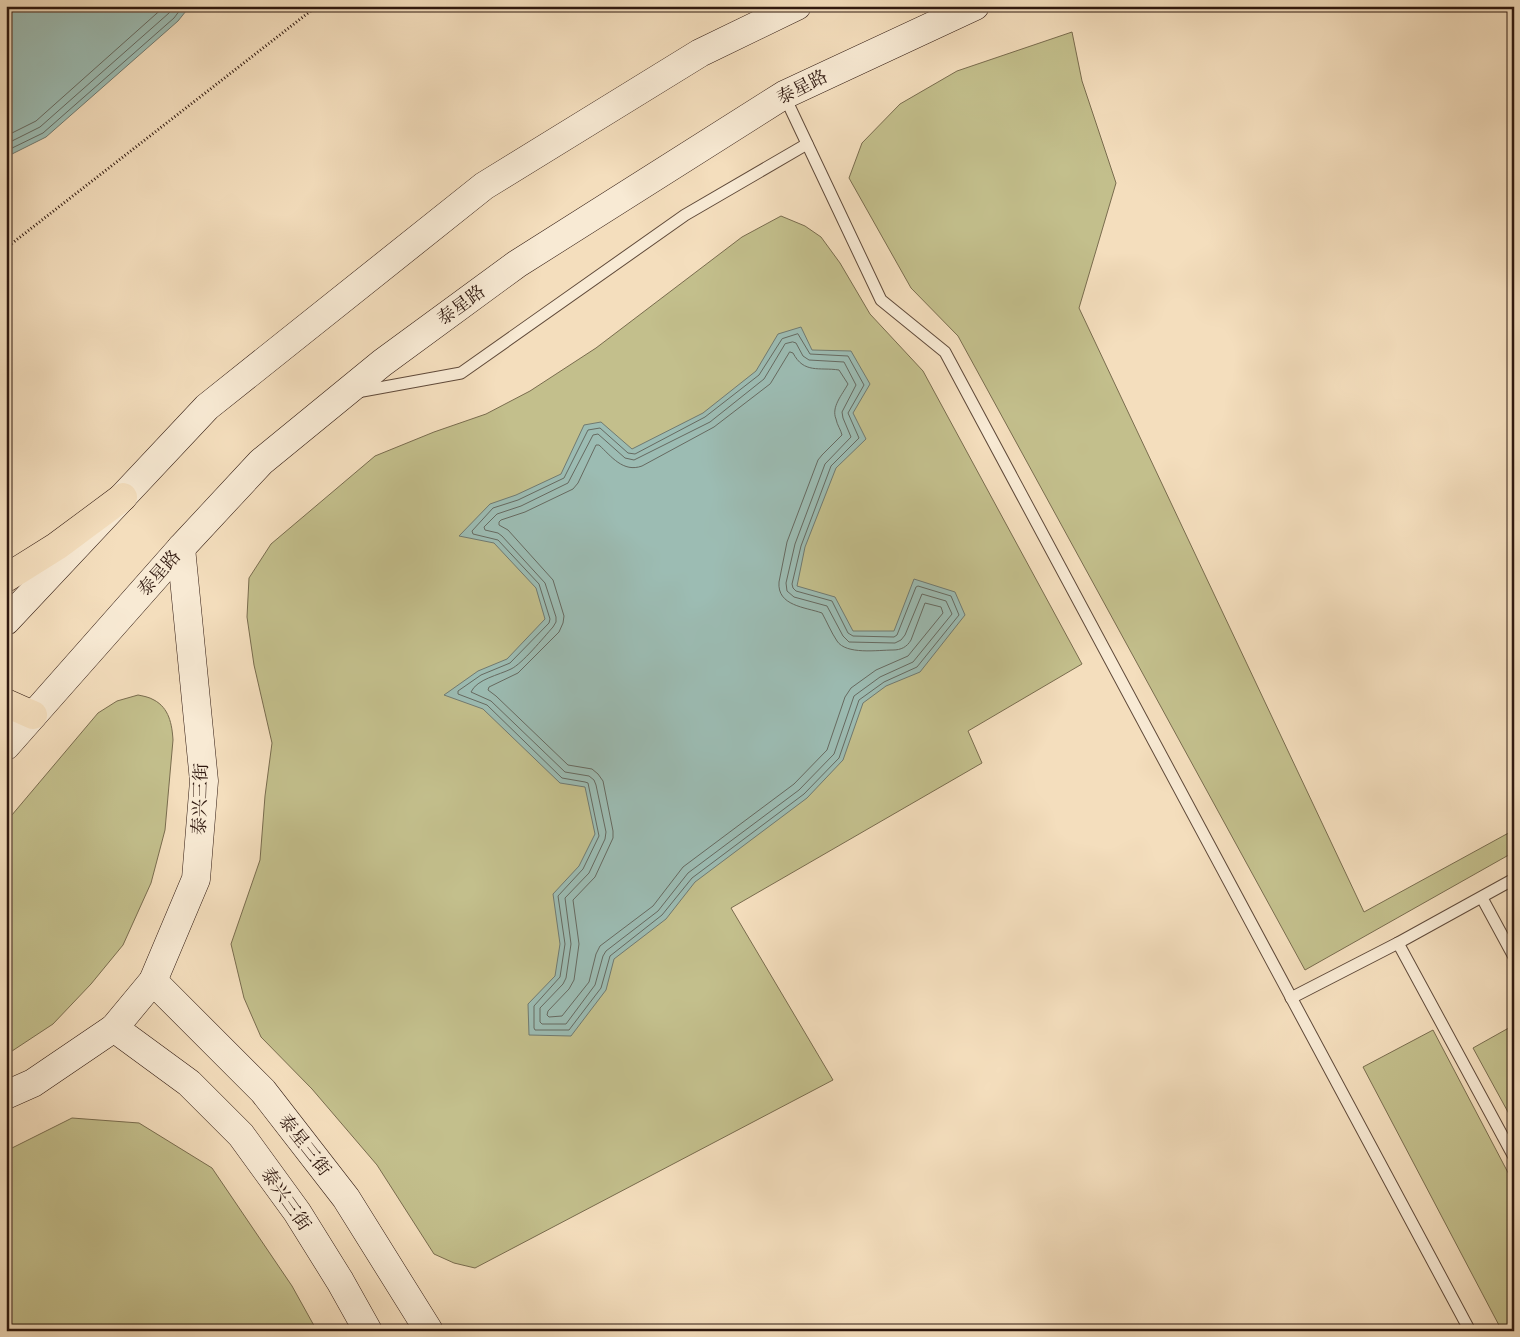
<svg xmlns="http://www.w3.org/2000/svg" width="1520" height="1337" font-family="Alegreya,'Noto Serif SC',serif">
<rect width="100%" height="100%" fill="#f4debd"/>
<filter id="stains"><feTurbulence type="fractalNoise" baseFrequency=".004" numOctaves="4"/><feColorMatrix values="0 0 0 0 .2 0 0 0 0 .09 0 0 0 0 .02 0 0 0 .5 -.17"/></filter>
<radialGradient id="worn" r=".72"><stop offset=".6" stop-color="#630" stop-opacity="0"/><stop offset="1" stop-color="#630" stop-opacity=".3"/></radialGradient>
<g fill="#c3bf8c" stroke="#796c4e">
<polygon points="1072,32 1082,81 1116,183 1079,308 1364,912 1514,830 1514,852 1305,970 958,336 911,288 849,178 862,143 900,104 957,71"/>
<polygon points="781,216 805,226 821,237 840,263 870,314 923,371 1082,664 968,731 982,763 731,908 833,1080 475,1268 454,1263 434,1254 377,1165 312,1089 261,1037 244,998 231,944 260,860 265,796 272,743 254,665 247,617 249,578 271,544 375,456 434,432 486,414 530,391 596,348 742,237"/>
<path d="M 138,695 C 143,696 149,697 154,700 C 169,708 172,724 173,740 L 165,830 L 151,883 L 123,945 L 91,984 L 53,1024 L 6,1055 L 6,822 L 98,713 L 117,701 Z"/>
<polygon points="1514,1025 1514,1123 1473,1048"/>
<polygon points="1433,1030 1514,1184 1514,1331 1502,1331 1363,1067"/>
<polygon points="72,1118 139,1123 212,1168 292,1286 317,1331 6,1331 6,1151"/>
</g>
<g fill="#9cbcb3" stroke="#707a71">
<polygon points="6,6 190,6 178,21 46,137 6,157"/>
<polygon points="801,327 812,350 851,351 870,384 853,413 866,439 836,468 805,547 797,586 835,597 853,631 894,631 914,579 955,592 965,615 920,672 886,686 863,703 843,760 807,798 695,882 666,919 614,959 606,990 571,1036 529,1035 528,1004 555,976 560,944 553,894 579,866 595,834 585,787 560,783 483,709 444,695 478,671 507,659 545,619 536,588 494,543 459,536 490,504 516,495 561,474 584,425 601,422 632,449 703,413 756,371 778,334"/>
</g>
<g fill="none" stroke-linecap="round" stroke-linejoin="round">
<g stroke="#666a61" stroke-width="1">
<polyline points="6,136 36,121 165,6"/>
<polyline points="6,144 40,127 169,13 175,6"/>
<polyline points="6,151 43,133 174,18 183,6"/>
<polygon points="798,334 810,354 848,356 864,385 848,413 859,438 831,466 801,546 792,584 793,588 796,591 832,601 848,633 853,636 894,637 897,635 916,587 918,586 951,596 959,615 917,667 884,682 859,700 839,758 804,794 692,878 662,915 610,956 601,988 569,1030 535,1030 534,1028 534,1006 560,977 565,944 558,896 583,869 599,836 588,783 585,782 562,778 487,705 458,694 458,691 481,675 510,663 549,623 550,619 539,584 498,540 473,534 472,531 493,508 518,500 564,478 588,430 600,428 628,453 635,454 705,417 759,375 782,339"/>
<path d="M 793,342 L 796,343 L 803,356 L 809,360 L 844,362 L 856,385 L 842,412 L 843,418 L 851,437 L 825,464 L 795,544 L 786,583 L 787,591 L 794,597 L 827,606 L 843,636 L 849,642 L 895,643 L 901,640 L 905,635 L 922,594 L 946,601 L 952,614 L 913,662 L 880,677 L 854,696 L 834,754 L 799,790 L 688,873 L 658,911 L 606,951 L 603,956 L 595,985 L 566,1024 L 542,1024 L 540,1022 L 540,1008 L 563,984 L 566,978 L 571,944 L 565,898 L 589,873 L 605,839 L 606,832 L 596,785 L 594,780 L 589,776 L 565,772 L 491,701 L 471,692 C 477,679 499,675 511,669 C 522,664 544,637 553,627 L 556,622 L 556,617 L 545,583 L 502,536 L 498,533 L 485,530 L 484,527 L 497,514 L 521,506 L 568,483 L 593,435 L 598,434 L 625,458 L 634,460 L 710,422 L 764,379 L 785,344 Z"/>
<path d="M 790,352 L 793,353 C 804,374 819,367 839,370 L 848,384 C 842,395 831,407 836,419 C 837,425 841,430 842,435 L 822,455 L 818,460 L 787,542 L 779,582 C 777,606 805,607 822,613 C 827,622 831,632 837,641 C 846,655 878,650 893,650 C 901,650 907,647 911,640 L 925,603 L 941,607 L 943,613 L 908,656 L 876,670 L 851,688 L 845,697 L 827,750 L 794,784 L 683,867 L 653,906 L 600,946 L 596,954 L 589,982 L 562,1016 L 549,1017 L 547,1015 L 548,1011 L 569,989 L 574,980 L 579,944 L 573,900 L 595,877 L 613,838 L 613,831 L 603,781 L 598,774 L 592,769 L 568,765 L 496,696 L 488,690 L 489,687 L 518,673 L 559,632 L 563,623 L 564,616 L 553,580 L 508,530 L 499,525 L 499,522 L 501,520 L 525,512 L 573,489 L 578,483 L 596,445 L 599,445 C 611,456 623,473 642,466 L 714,427 L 770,384 Z"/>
</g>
<defs>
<g id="lane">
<polyline points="784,95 881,300 945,352 1470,1331"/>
<polyline points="357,392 461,373 685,215 807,144"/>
<polyline points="1514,879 1398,943 1514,1157"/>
<polyline points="1482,898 1514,957"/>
<polyline points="1291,998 1398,943"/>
</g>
<g id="secondary">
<polyline points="6,621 207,407 484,186 700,53 797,6"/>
<polyline points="6,746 181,548 261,462 382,363 517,264 784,95 975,6"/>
<polyline points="153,981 263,1091 346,1198 429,1331"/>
<polyline points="114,1028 189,1083 241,1135 297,1212 340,1281 368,1331"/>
<polyline points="6,1095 33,1083 114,1028 153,981 196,879 204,781 181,548"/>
</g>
<g id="primary">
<polyline points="6,578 57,546 123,497"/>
<polyline points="6,703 33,715"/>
</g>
</defs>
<use href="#lane" stroke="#604a3a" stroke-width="13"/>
<use href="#secondary" stroke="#2f180f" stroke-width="29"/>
<use href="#primary" stroke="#2f180f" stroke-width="29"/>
<polyline stroke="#2f180f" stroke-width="3" stroke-dasharray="1 2.5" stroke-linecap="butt" points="6,248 317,6"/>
<use href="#lane" stroke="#f8ead4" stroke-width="11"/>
<use href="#secondary" stroke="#f8ead4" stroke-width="28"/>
<use href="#primary" stroke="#f4debd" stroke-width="28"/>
</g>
<g text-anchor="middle" stroke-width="4" stroke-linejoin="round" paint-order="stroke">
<g font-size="18" fill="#2f180f" stroke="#f8ead4">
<text transform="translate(802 87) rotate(-27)" y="6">泰星路</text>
<text transform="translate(461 305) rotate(-36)" y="6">泰星路</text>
<text transform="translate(159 573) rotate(-49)" y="6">泰星路</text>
<text transform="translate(200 799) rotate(-88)" y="6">泰兴三街</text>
<text transform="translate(305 1145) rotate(52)" y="6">泰星三街</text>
<text transform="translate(286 1199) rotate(55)" y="6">泰兴三街</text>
</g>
</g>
<rect width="1520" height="1337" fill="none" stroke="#f4debd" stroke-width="25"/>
<rect x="8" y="8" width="1505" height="1322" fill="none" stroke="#2f180f" stroke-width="2.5"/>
<rect x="12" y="12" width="1495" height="1312" fill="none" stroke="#2f180f"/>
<rect width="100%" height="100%" filter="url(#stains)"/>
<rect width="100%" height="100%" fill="url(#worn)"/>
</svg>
